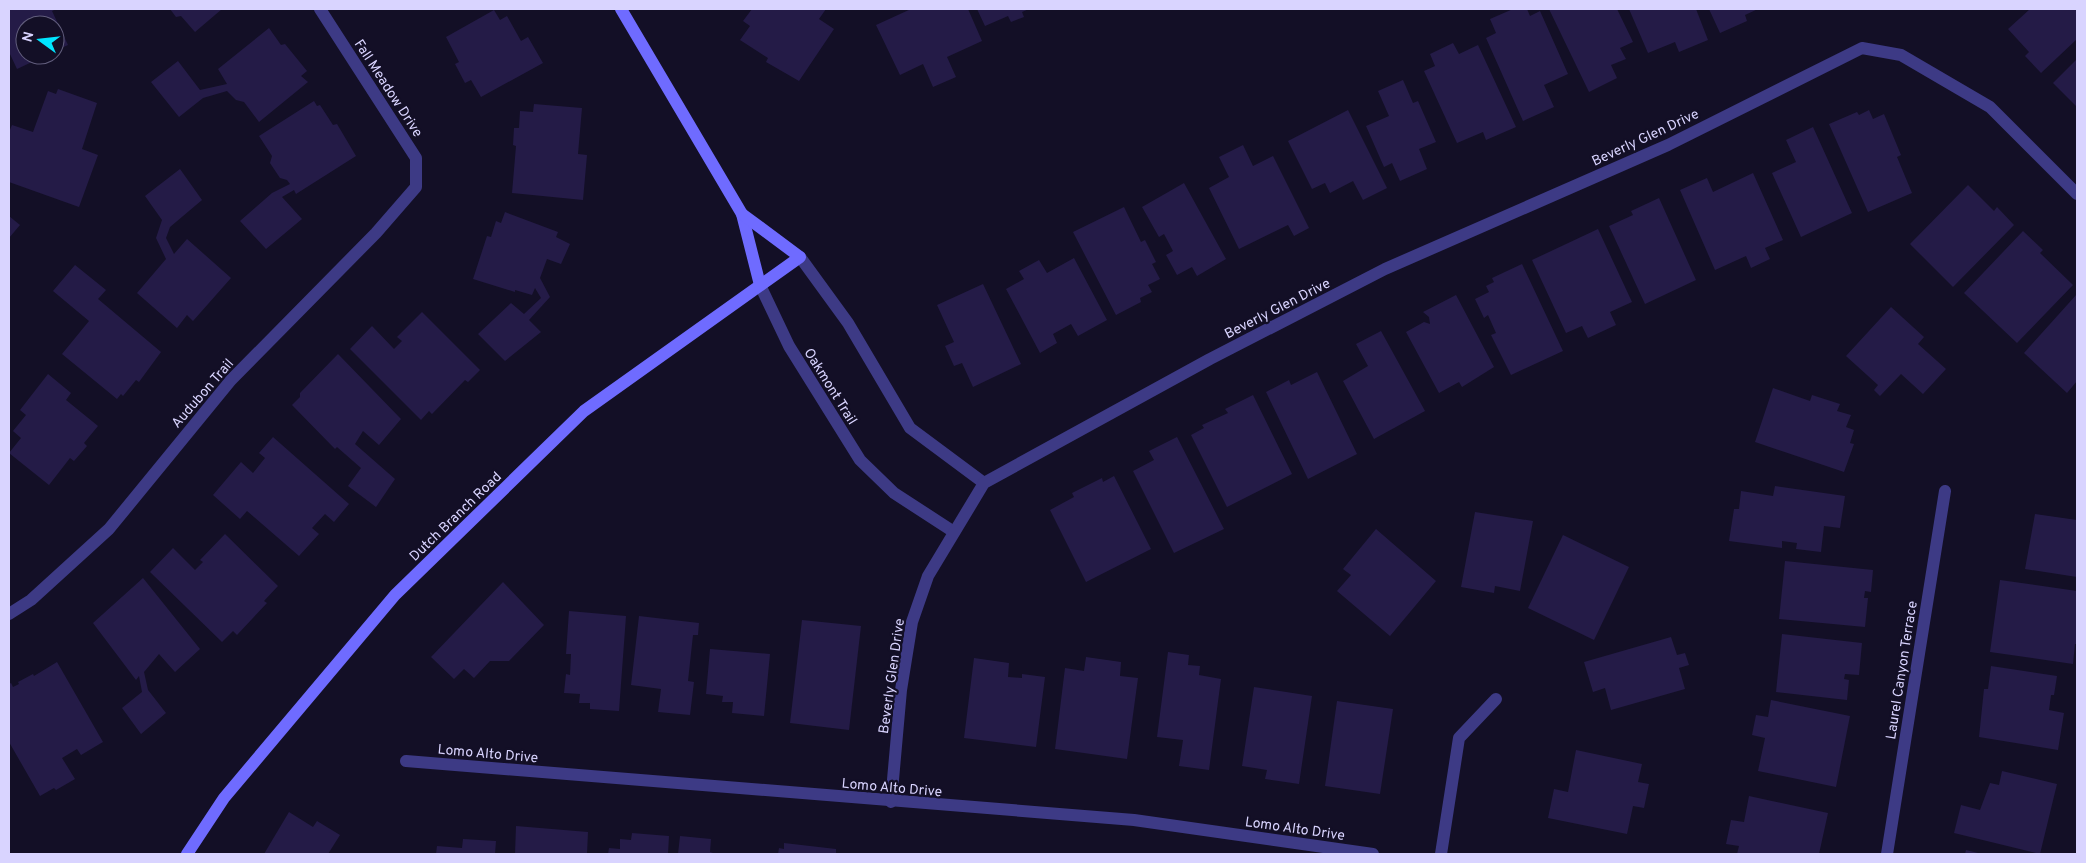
<svg xmlns="http://www.w3.org/2000/svg" width="2086" height="863" font-family="Overpass,sans-serif">
<rect width="100%" height="100%" fill="#130f26"/>
<g fill="#241b47">
<polygon points="9,9 56,9 52,11 68,45 55,51 55,25 25,25 25,55 47,55 17,69 9,52"/>
<polygon points="170,9 222,9 195,32 181,16 176,17"/>
<polygon points="752,9 826,9 819,19 834,29 799,81 766,62 768,58 740,40 750,26 743,21"/>
<polygon points="911,9 968,9 982,41 947,57 956,77 933,87 923,64 900,75 876,25"/>
<polygon points="977,9 1029,9 1022,12 1024,17 1011,22 1008,16 985,26"/>
<polygon points="1513,9 1527,9 1530,16 1540,11 1568,74 1544,85 1554,107 1523,121 1486,38 1496,33 1490,19"/>
<polygon points="1549,9 1617,9 1633,42 1620,48 1626,59 1611,65 1617,78 1589,92"/>
<polygon points="1629,9 1696,9 1708,40 1679,52 1675,42 1648,53"/>
<polygon points="1709,9 1758,9 1745,15 1747,21 1720,33"/>
<polygon points="2030,9 2077,9 2077,39 2041,73 2025,56 2029,52 2008,29"/>
<polygon points="494,10 500,20 507,16 521,41 528,37 543,63 481,97 471,80 465,83 455,64 459,62 446,37"/>
<polygon points="269,28 281,45 285,44 307,71 301,76 308,82 259,122 244,102 236,100 227,91 203,98 179,117 151,82 178,61 200,90 227,84 218,69"/>
<polygon points="1453,43 1459,54 1478,45 1516,127 1486,140 1483,132 1457,143 1424,71 1435,66 1430,54"/>
<polygon points="2077,59 2077,107 2053,83"/>
<polygon points="1403,80 1413,103 1418,101 1436,142 1419,149 1427,169 1400,181 1392,163 1384,167 1366,126 1389,116 1378,91"/>
<polygon points="58,89 97,103 82,149 98,155 79,207 9,182 9,132 12,125 33,132 48,91 56,94"/>
<polygon points="314,101 317,106 320,105 333,125 337,124 356,156 296,194 294,190 282,197 302,219 266,249 240,221 272,193 290,184 287,180 280,178 270,163 272,156 259,136"/>
<polygon points="534,104 582,108 578,154 587,155 583,200 512,193 516,146 513,145 514,128 519,128 520,111 533,112"/>
<polygon points="1348,110 1387,188 1363,200 1353,181 1330,193 1325,183 1312,189 1288,141"/>
<polygon points="1869,110 1873,119 1884,114 1901,155 1897,157 1912,193 1868,212 1829,124 1857,112 1859,115"/>
<polygon points="1813,127 1852,213 1801,237 1772,173 1796,162 1786,140"/>
<polygon points="1243,145 1253,166 1273,156 1309,228 1294,236 1288,225 1239,249 1209,188 1229,177 1219,157"/>
<polygon points="180,169 202,200 170,227 166,238 174,254 187,239 231,278 193,321 187,315 177,328 137,293 166,259 156,238 162,220 145,196"/>
<polygon points="1753,173 1783,240 1765,248 1770,259 1751,268 1746,256 1715,270 1680,190 1707,178 1713,192"/>
<polygon points="1184,183 1226,259 1197,276 1192,267 1177,275 1166,255 1173,251 1164,234 1159,237 1142,207"/>
<polygon points="1968,185 1994,211 1997,207 2014,225 1953,287 1910,244"/>
<polygon points="1659,198 1696,280 1645,304 1609,226 1633,215 1631,211"/>
<polygon points="1124,207 1141,242 1145,240 1156,262 1152,264 1160,279 1148,285 1152,292 1140,298 1141,302 1116,315 1073,232"/>
<polygon points="505,212 558,232 556,237 570,244 561,264 547,259 540,278 550,297 529,320 541,332 505,361 478,334 511,303 524,314 541,298 535,288 532,295 515,290 515,292 473,279 487,236 491,237 496,221 501,223"/>
<polygon points="9,216 20,225 9,238"/>
<polygon points="1598,229 1632,302 1610,312 1616,325 1588,338 1582,326 1566,333 1532,260"/>
<polygon points="2023,231 2043,250 2040,253 2073,285 2017,343 1964,293"/>
<polygon points="1074,258 1107,320 1078,336 1071,324 1053,334 1057,343 1040,353 1006,289 1024,279 1019,271 1039,260 1047,273"/>
<polygon points="1522,264 1563,351 1511,375 1491,335 1496,333 1488,315 1484,318 1475,299 1489,292 1486,286 1494,282 1492,278"/>
<polygon points="75,265 106,290 98,299 161,352 139,382 136,380 123,396 121,394 117,399 62,354 89,321 53,291"/>
<polygon points="983,284 1021,364 973,387 962,363 954,366 945,346 954,342 937,305"/>
<polygon points="2077,294 2077,381 2067,393 2024,353"/>
<polygon points="1456,295 1494,367 1462,387 1459,382 1439,393 1406,332 1424,322 1430,324 1429,317 1423,312"/>
<polygon points="1891,307 1924,337 1918,344 1946,369 1923,394 1901,374 1880,396 1874,390 1878,385 1846,356"/>
<polygon points="422,312 480,370 468,382 465,380 432,414 429,411 421,420 350,349 372,326 394,349 402,341 397,337"/>
<polygon points="1381,331 1425,411 1374,439 1343,381 1368,366 1356,344"/>
<polygon points="338,354 401,419 379,445 363,431 355,444 395,479 376,507 348,486 361,468 337,447 335,449 292,405 300,397 300,393"/>
<polygon points="1317,372 1357,454 1308,479 1266,392 1289,380 1291,385"/>
<polygon points="48,374 71,393 66,400 98,426 84,443 87,446 74,461 70,458 49,485 9,453 21,438 13,431 26,415 20,410"/>
<polygon points="1773,388 1810,401 1812,395 1840,404 1837,411 1851,415 1846,427 1854,430 1850,443 1854,444 1844,472 1755,442"/>
<polygon points="1253,395 1292,474 1227,507 1191,435 1204,428 1202,425 1228,413 1225,409"/>
<polygon points="273,437 349,504 334,522 325,514 312,528 319,534 299,556 247,511 240,519 213,495 241,462 253,473 265,458 259,453"/>
<polygon points="1177,437 1224,529 1174,553 1133,471 1154,460 1149,451"/>
<polygon points="1114,476 1151,549 1086,582 1050,510 1074,497 1072,493 1102,478 1103,482"/>
<polygon points="1775,486 1845,496 1840,528 1824,526 1821,552 1796,549 1797,543 1782,541 1782,548 1729,541 1734,509 1739,509 1741,491 1773,496"/>
<polygon points="1475,512 1533,521 1520,591 1495,586 1494,593 1461,587"/>
<polygon points="2035,514 2077,520 2077,577 2025,569"/>
<polygon points="1376,529 1436,581 1390,636 1337,591 1351,575 1343,569"/>
<polygon points="225,534 278,586 264,601 267,603 237,635 233,631 222,642 150,572 173,548 195,570 203,562 200,560"/>
<polygon points="1563,535 1629,567 1594,640 1528,608"/>
<polygon points="1785,561 1873,570 1871,592 1865,591 1864,598 1868,598 1865,627 1779,619"/>
<polygon points="143,578 200,649 175,672 159,654 144,672 148,690 166,713 141,734 122,708 142,692 139,676 136,680 93,623"/>
<polygon points="2000,580 2077,591 2077,644 2075,644 2073,664 1990,652"/>
<polygon points="503,582 544,625 509,661 490,661 474,678 464,669 454,679 431,657"/>
<polygon points="569,611 626,616 619,711 590,709 590,703 579,703 580,694 564,693 566,674 570,675 571,654 566,654"/>
<polygon points="639,616 699,623 698,635 693,635 688,681 694,682 690,715 658,712 661,689 631,685"/>
<polygon points="802,620 861,626 849,730 790,723"/>
<polygon points="1782,634 1862,643 1859,675 1845,674 1844,679 1849,680 1847,700 1776,692"/>
<polygon points="1671,637 1677,655 1685,653 1689,665 1679,668 1685,689 1611,710 1605,688 1593,692 1584,662"/>
<polygon points="710,649 770,654 764,716 732,713 733,702 722,702 723,696 706,694"/>
<polygon points="1168,652 1189,655 1188,665 1200,666 1199,675 1221,679 1209,770 1179,766 1183,740 1157,737"/>
<polygon points="1086,657 1121,662 1120,676 1138,678 1127,759 1055,749 1065,668 1084,671"/>
<polygon points="974,658 1009,663 1008,677 1022,678 1022,674 1045,677 1036,747 964,738"/>
<polygon points="57,662 103,742 81,755 77,749 62,758 75,779 56,790 54,788 40,796 9,742 9,684 11,683 13,687 19,684 18,682 33,674 34,676"/>
<polygon points="1991,666 2057,676 2054,695 2051,695 2049,710 2064,713 2058,750 1979,737 1984,689 1988,689"/>
<polygon points="1254,687 1312,696 1299,784 1265,779 1267,770 1242,766"/>
<polygon points="1771,700 1850,716 1836,787 1758,771 1765,738 1752,735 1756,715 1768,717"/>
<polygon points="1337,701 1393,709 1380,794 1325,786"/>
<polygon points="1576,750 1642,764 1638,782 1649,784 1644,808 1633,806 1627,834 1548,818 1554,789 1568,792"/>
<polygon points="2002,771 2057,784 2040,854 1954,833 1961,805 1980,810 1990,783 1999,785"/>
<polygon points="1749,796 1828,813 1819,854 1737,854 1739,846 1726,844 1731,820 1744,822"/>
<polygon points="289,812 313,827 317,821 340,835 328,854 264,854"/>
<polygon points="516,826 588,832 587,854 515,854"/>
<polygon points="632,833 669,836 668,854 608,854 609,848 620,849 620,839 631,840"/>
<polygon points="680,836 711,839 710,852 716,854 678,854"/>
<polygon points="463,839 496,841 495,854 436,854 437,846 462,848"/>
<polygon points="784,843 836,849 836,854 778,854 779,848 784,849"/>
<polygon points="1966,850 1982,854 1965,854"/>
</g>
<g fill="none" stroke-linecap="round" stroke-linejoin="round">
<g stroke="#3d3a85" stroke-width="12">
<polyline points="800,257 848,323 910,428 984,483"/>
<polyline points="760,285 789,346 860,460 894,493 954,532"/>
<polyline points="9,614 31,600 109,529 231,380 376,233 416,187 416,158 320,9"/>
<polyline points="406,761 1134,820 1373,854"/>
<polyline points="891,802 901,690 912,622 928,576 984,483 1210,359 1385,269 1668,145 1862,48 1901,55 1990,107 2077,194"/>
<polyline points="1441,854 1459,738 1496,699"/>
<polyline points="1887,854 1945,491"/>
</g>
<g stroke="#6f6bff" stroke-width="12">
<polyline points="621,9 742,214 760,285"/>
<polyline points="187,854 224,798 395,595 584,411 800,257 742,214"/>
</g>
</g>
<g text-anchor="middle" stroke-width="4.5" stroke-linejoin="round" paint-order="stroke">
<g font-size="14" fill="#d9d4ff" stroke="#130f26">
<text transform="translate(389 88) rotate(57)" y="5">Fall Meadow Drive</text>
<text transform="translate(1645 137) rotate(-25)" y="5">Beverly Glen Drive</text>
<text transform="translate(1277 308) rotate(-27)" y="5">Beverly Glen Drive</text>
<text transform="translate(831 386) rotate(58)" y="5">Oakmont Trail</text>
<text transform="translate(202 393) rotate(-49)" y="5">Audubon Trail</text>
<text transform="translate(455 516) rotate(-44)" y="5">Dutch Branch Road</text>
<text transform="translate(1901 670) rotate(-81)" y="5">Laurel Canyon Terrace</text>
<text transform="translate(891 676) rotate(-82)" y="5">Beverly Glen Drive</text>
<text transform="translate(488 753) rotate(5)" y="5">Lomo Alto Drive</text>
<text transform="translate(892 787) rotate(5)" y="5">Lomo Alto Drive</text>
<text transform="translate(1295 828) rotate(8)" y="5">Lomo Alto Drive</text>
</g>
</g>
<rect width="2086" height="863" fill="none" stroke="#d9d4ff" stroke-width="20"/>
<g transform="translate(40 40) rotate(285)"><circle r="24" fill="#130f26" stroke="#625e7d"/>
<path d="M0-4L9 19L0 12L-9 19Z" fill="#00e5ff"/>
<text y="-8" font-size="14" font-weight="bold" text-anchor="middle" fill="#d9d4ff">N</text>
</g>
</svg>
